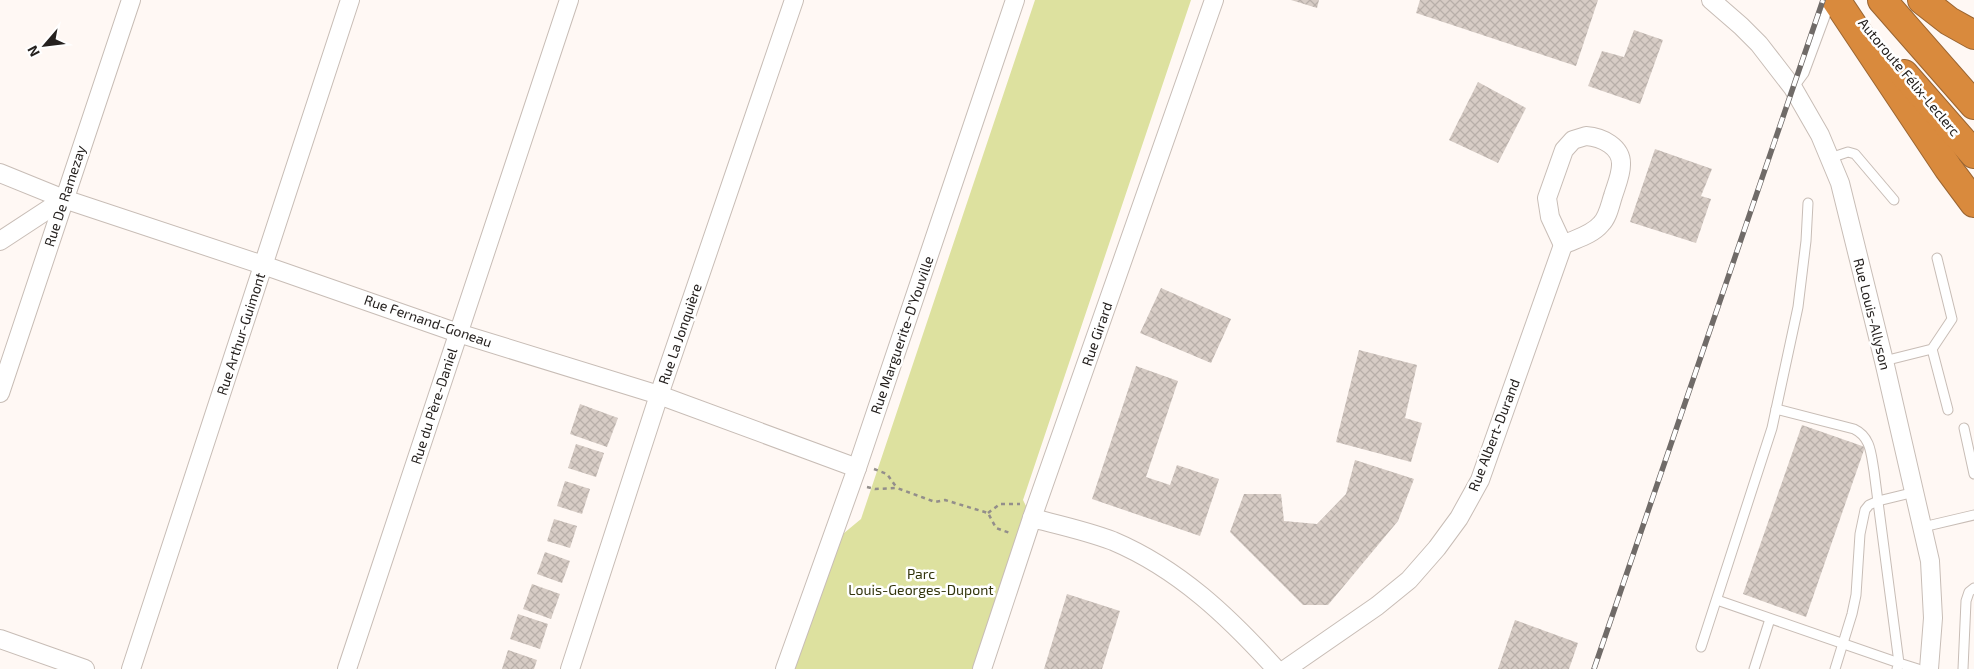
<svg xmlns="http://www.w3.org/2000/svg" width="1974" height="669" font-family="'Exo 2',sans-serif">
<defs>
<pattern id="building-cross-hatch" width="8" height="8" patternUnits="userSpaceOnUse" patternTransform="scale(1.25)"><rect width="8" height="8" fill="#d7ccc5"/><path d="M0 0l8 8M0 8l8-8" fill="none" stroke="#b8afa9"/></pattern>
</defs>
<rect width="100%" height="100%" fill="#fff8f4"/>
<polygon fill="#dde19f" points="1035,0 1191,0 1023,500 1032,518 985,669 780,669 820,553 861,519"/>
<g fill="url(#building-cross-hatch)">
<polygon points="1291,0 1319,0 1317,8"/>
<polygon points="1420,0 1598,0 1576,66 1416,13"/>
<polygon points="1634,30 1663,40 1640,104 1588,86 1602,51 1624,57"/>
<polygon points="1478,82 1526,108 1498,163 1449,140"/>
<polygon points="1655,149 1712,169 1701,196 1711,199 1696,243 1630,222"/>
<polygon points="1161,288 1231,319 1211,363 1140,333"/>
<polygon points="1359,350 1417,365 1405,418 1422,423 1411,462 1336,442"/>
<polygon points="1136,366 1178,381 1146,477 1170,485 1177,465 1219,479 1200,536 1092,499"/>
<polygon points="580,404 618,418 607,447 570,434"/>
<polygon points="1802,425 1865,447 1806,617 1743,594"/>
<polygon points="576,444 604,453 596,477 568,468"/>
<polygon points="1355,460 1414,479 1398,521 1328,605 1303,605 1230,532 1244,494 1281,494 1284,521 1317,524 1346,494"/>
<polygon points="565,481 590,489 582,514 557,506"/>
<polygon points="554,519 577,526 570,548 547,541"/>
<polygon points="545,552 570,561 562,583 537,574"/>
<polygon points="532,584 560,594 551,619 523,609"/>
<polygon points="1067,594 1120,611 1102,669 1044,669"/>
<polygon points="518,614 548,624 540,649 510,639"/>
<polygon points="1515,620 1578,643 1569,669 1498,669"/>
<polygon points="508,650 537,660 534,669 502,669"/>
</g>
<g fill="none" stroke-linecap="round" stroke-linejoin="round">
<defs>
<g id="lane">
<polyline points="1793,88 1804,73 1831,0"/>
<polyline points="1830,158 1848,152 1855,154 1894,200"/>
<polyline points="1932,349 1948,410"/>
<polyline points="1884,361 1932,349 1952,319 1937,258"/>
<path d="M 1776,409 L 1854,429 C 1871,437 1871,454 1874,471 L 1899,663 L 1918,669"/>
<polyline points="1964,428 1974,474"/>
<polyline points="1923,527 1974,515"/>
<polyline points="1717,600 1899,663 1897,669"/>
<polyline points="1701,647 1772,428 1798,307 1806,241 1808,203"/>
<polyline points="1754,669 1770,619"/>
<polyline points="1835,669 1852,614 1856,595 1860,534 1865,510 1869,505 1878,501 1915,492"/>
<polyline points="1963,669 1966,601 1969,592 1974,588"/>
</g>
<g id="street">
<polyline points="1711,0 1741,26 1759,44 1793,88 1820,135 1840,183 1884,361 1930,561 1933,618 1929,669"/>
<path d="M 1586,136 C 1602,137 1622,147 1621,165 C 1621,175 1616,186 1613,196 C 1610,205 1608,217 1601,224 C 1592,235 1575,239 1563,245 L 1550,217 L 1547,198 L 1564,150 L 1573,140 Z"/>
<polyline points="0,173 64,199 263,265 458,333 659,395 857,468"/>
<polyline points="0,241 64,199"/>
<polyline points="0,393 131,0"/>
<path d="M 1032,518 C 1059,525 1087,531 1113,541 C 1179,569 1229,617 1276,669"/>
<polyline points="0,639 85,669"/>
<polyline points="131,669 350,0"/>
<polyline points="347,669 569,0"/>
<polyline points="570,669 659,395 794,0"/>
<polyline points="785,669 857,468 1015,0"/>
<polyline points="982,669 1032,518 1214,0"/>
<polyline points="1286,669 1377,606 1409,580 1437,548 1459,518 1480,480 1563,245"/>
</g>
<g id="highway">
<polyline points="1836,0 1948,168 1974,203"/>
<polyline points="1882,0 1974,105"/>
<polyline points="1922,0 1949,21 1974,35"/>
<polyline points="1904,74 1974,154"/>
</g>
</defs>
<use href="#lane" stroke="#c8bdb6" stroke-width="11"/>
<use href="#street" stroke="#c8bdb6" stroke-width="20"/>
<use href="#highway" stroke="#9a6532" stroke-width="30"/>
<g stroke="#938e8b" stroke-width="2.5" stroke-dasharray="4 4" stroke-linecap="butt">
<polyline points="874,469 887,474 897,488"/>
<polyline points="867,487 875,489 897,488 935,502 945,500 988,513 996,528 1010,533"/>
<polyline points="988,513 1000,504 1020,504"/>
</g>
<use href="#lane" stroke="#fff" stroke-width="9"/>
<use href="#street" stroke="#fff" stroke-width="18"/>
<use href="#highway" stroke="#d98a3d" stroke-width="28"/>
<defs>
<polyline id="rail" points="1594,669 1823,0"/>
</defs>
<use href="#rail" stroke="#706b68" stroke-width="5.5"/>
<use href="#rail" stroke="#fff" stroke-width="4" stroke-dasharray="11" stroke-linecap="butt"/>
</g>
<g text-anchor="middle" stroke-width="5" stroke-linejoin="round" paint-order="stroke">
<g font-size="14" fill="#25211f" stroke="#fff">
<text transform="translate(1909 77) rotate(50)" y="5">Autoroute Félix-Leclerc</text>
<text transform="translate(65 196) rotate(-72)" y="5">Rue De Ramezay</text>
<text transform="translate(1872 314) rotate(76)" y="5">Rue Louis-Allyson</text>
<text transform="translate(428 321) rotate(19)" y="5">Rue Fernand-Goneau</text>
<text transform="translate(241 334) rotate(-72)" y="5">Rue Arthur-Guimont</text>
<text transform="translate(680 334) rotate(-71)" y="5">Rue La Jonquière</text>
<text transform="translate(1097 334) rotate(-71)" y="5">Rue Girard</text>
<text transform="translate(902 335) rotate(-71)" y="5">Rue Marguerite-D'Youville</text>
<text transform="translate(434 406) rotate(-72)" y="5">Rue du Père-Daniel</text>
<text transform="translate(1494 435) rotate(-69)" y="5">Rue Albert-Durand</text>
</g>
<g font-size="14" fill="#32340c" stroke="#fff">
<text x="921" y="579">Parc<tspan x="921" dy="16">Louis-Georges-Dupont</tspan></text>
</g>
</g>
<g transform="translate(45 45) rotate(242)" stroke="#ffffff" stroke-width="4" paint-order="stroke">
<path d="M0-4L9 19L0 12L-9 19Z" fill="#25211f"/>
<text y="-8" font-size="14" font-weight="bold" text-anchor="middle" fill="#25211f">N</text>
</g>
</svg>
